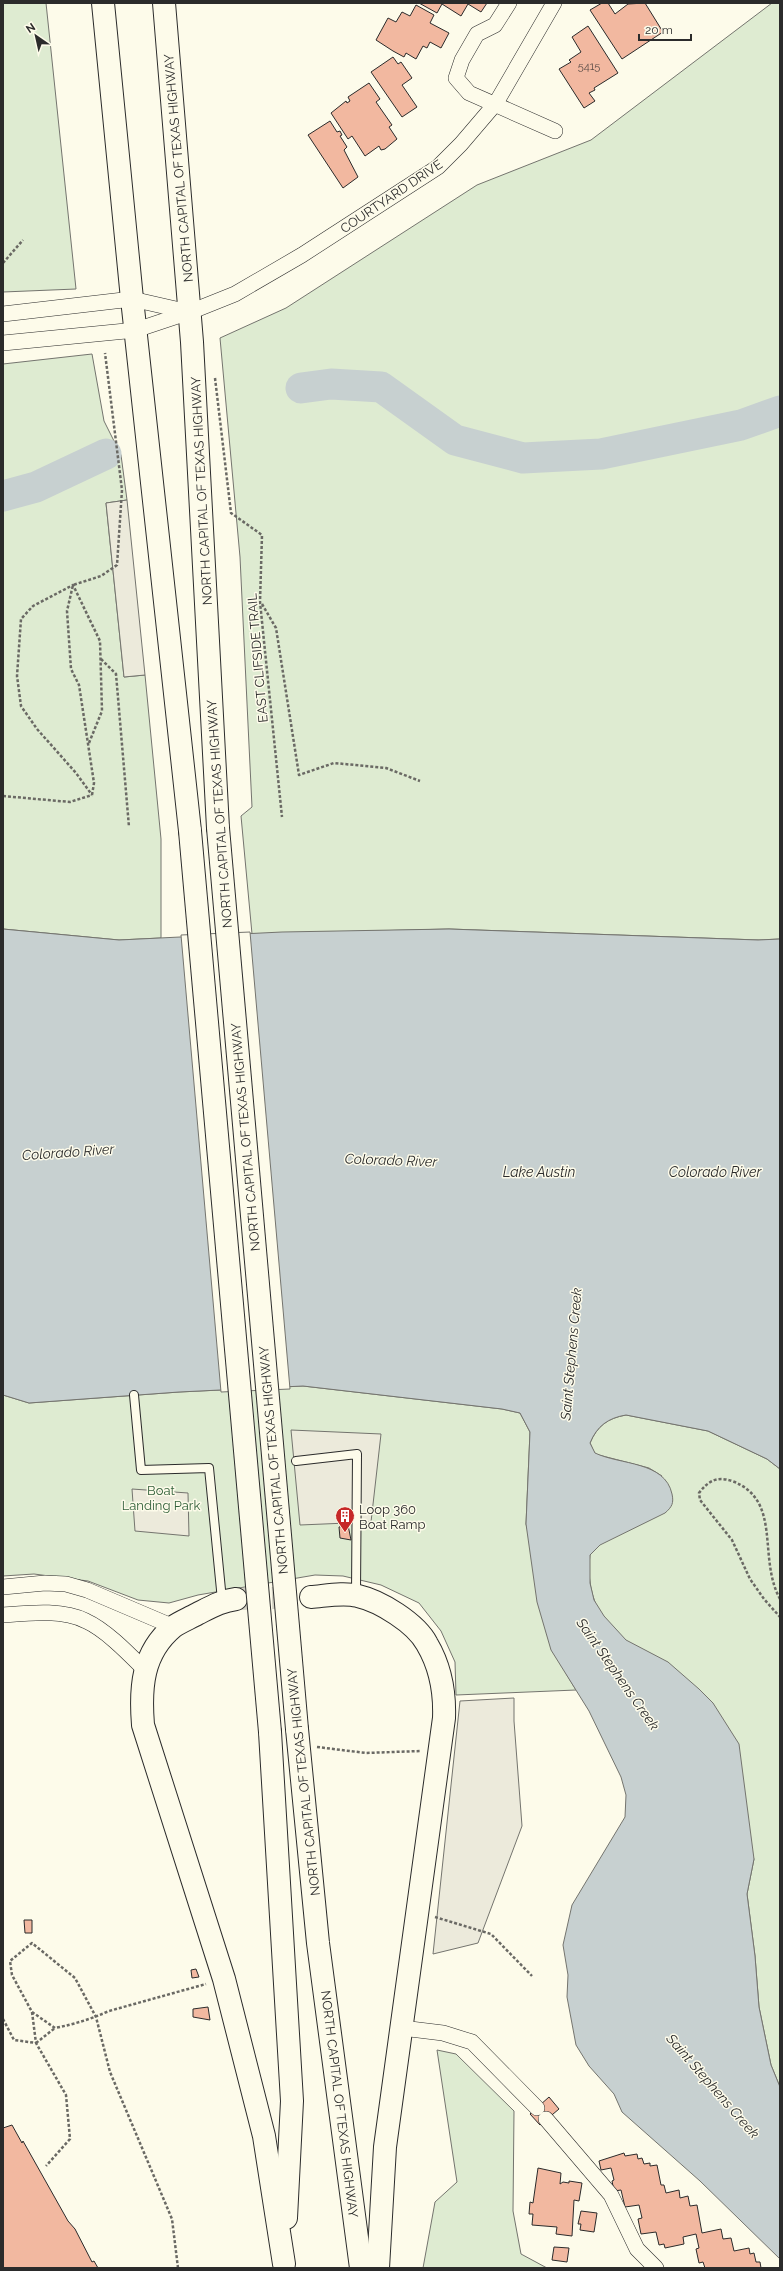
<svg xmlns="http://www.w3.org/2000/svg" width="783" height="2271" font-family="Raleway,sans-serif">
<rect width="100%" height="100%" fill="#fdfbea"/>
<g fill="#deebd1" stroke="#74746e">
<polygon points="3,3 46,3 76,289 3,292"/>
<polygon points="772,3 780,3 780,939 759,940 449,929 252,934 241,816 252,807 240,557 220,338 286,308 477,185 591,140"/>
<polygon points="92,354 104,421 121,455 127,500 106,503 124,677 145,675 161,839 161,938 119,940 3,929 3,364"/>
<polygon points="303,1386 502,1409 520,1413 530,1432 526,1524 567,1675 576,1690 456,1695 455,1662 441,1631 419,1603 381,1585 343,1576 315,1575 198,1595 169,1603 138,1600 88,1581 34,1574 3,1576 3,1395 29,1403 179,1392"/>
<path d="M 626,1415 L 708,1431 L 767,1459 L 780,1469 L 780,2087 L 771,2065 L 759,2007 L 755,1956 L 747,1894 L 754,1859 L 625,1642 C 617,1634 608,1625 602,1616 C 591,1600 587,1574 590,1555 L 662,1476 L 649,1468 L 595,1454 L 590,1443 C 597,1426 608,1418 626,1415 Z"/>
<polygon points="437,2050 456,2054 514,2111 513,2211 521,2254 547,2268 423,2268 435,2202 457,2182"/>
</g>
<g fill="#eceadb" stroke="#74746e">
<polygon points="127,500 145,675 124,677 106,503"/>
<polygon points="291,1430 381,1434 371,1522 300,1525"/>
<polygon points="132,1489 188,1493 189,1536 135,1531"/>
<polygon points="514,1698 514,1721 522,1826 478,1943 433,1954 460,1701"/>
</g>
<path fill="#c7d0d0" stroke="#74746e" d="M 3,929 L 119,940 L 282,932 L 449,929 L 758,940 L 780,939 L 780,1469 L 767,1459 L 708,1431 L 626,1415 C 608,1418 597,1426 590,1443 L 595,1453 C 620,1465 665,1461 672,1494 C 674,1503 672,1507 665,1513 L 600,1545 L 590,1555 L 590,1583 L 594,1600 L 604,1616 L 626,1640 L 668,1662 L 699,1689 L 713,1703 L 739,1744 L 754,1859 L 747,1894 L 755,1956 L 759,2007 L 771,2065 L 780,2087 L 780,2259 L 700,2181 L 622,2112 L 614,2094 L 589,2066 L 576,2045 L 567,1997 L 568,1975 L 563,1945 L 572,1905 L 625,1817 L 626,1795 L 621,1777 L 589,1711 L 551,1650 L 537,1602 L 526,1524 L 530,1432 L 520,1413 L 502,1409 L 303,1386 L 179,1392 L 29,1403 L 3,1395 Z"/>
<polygon fill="#fdfbea" stroke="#74746e" points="250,932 290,1389 221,1392 181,935"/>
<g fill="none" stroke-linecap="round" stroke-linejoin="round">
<g stroke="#c7d0d0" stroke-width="31">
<polyline points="301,388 331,384 381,387 455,440 523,458 601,454 741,425 780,411"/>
<polyline points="3,496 36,487 106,454"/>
</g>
</g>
<g fill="#f2b8a0" stroke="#2b2b2b">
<polygon points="419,3 487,3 481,12 468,4 461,16 442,4 437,13"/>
<polygon points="602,3 608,3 615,14 628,4 645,3 663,32 622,59 590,10"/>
<polygon points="416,5 434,15 430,23 449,33 441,48 430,42 427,48 423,46 416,59 406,53 404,57 393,51 376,40 388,18 396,22 402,12 410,16"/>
<polygon points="588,26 618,73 594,88 595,90 589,93 595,101 584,108 559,69 571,62 569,60 581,52 572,37"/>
<polygon points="393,57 398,64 401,62 412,78 402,85 417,107 402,117 371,72"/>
<polygon points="369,83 380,99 376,102 392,125 389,127 397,139 385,149 381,150 379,146 365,156 352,136 348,139 331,113 346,101 347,103 350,101 348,97"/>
<polygon points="330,121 337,132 340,131 342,135 340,136 347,147 344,150 358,177 343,188 308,135"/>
<polygon points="348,1525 351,1540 340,1538 339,1527"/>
<polygon points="24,1920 32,1920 32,1933 25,1933"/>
<polygon points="196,1969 199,1977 192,1978 191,1970"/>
<polygon points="208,2007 210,2020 193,2017 193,2009"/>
<polygon points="549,2097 559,2109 540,2125 530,2114"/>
<polygon points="12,2125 22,2143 23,2141 68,2221 75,2229 92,2262 94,2261 98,2268 3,2268 3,2128"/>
<polygon points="624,2153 625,2156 637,2154 638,2159 642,2158 644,2164 650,2163 650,2166 657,2165 661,2185 664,2185 666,2193 679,2190 680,2198 688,2196 690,2206 697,2205 702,2233 721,2229 723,2239 731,2238 734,2251 749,2248 750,2254 754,2253 756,2262 760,2262 761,2268 705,2268 703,2262 699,2263 696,2249 699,2248 696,2234 683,2237 684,2244 665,2248 664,2244 659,2245 656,2232 641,2234 638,2219 642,2218 639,2205 625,2207 621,2190 614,2191 612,2181 614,2180 611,2168 601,2170 599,2161"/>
<polygon points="538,2168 561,2173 560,2184 563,2182 569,2183 569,2181 582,2183 579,2201 574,2200 572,2236 556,2234 557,2227 532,2225 533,2214 529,2214 530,2202 533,2203"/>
<polygon points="581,2211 597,2213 594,2232 580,2230 581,2224 578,2224"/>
<polygon points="554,2247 569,2248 567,2262 552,2260"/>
</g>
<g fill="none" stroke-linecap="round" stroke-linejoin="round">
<polyline stroke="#d3d1c4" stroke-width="22" stroke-dasharray="22 11" stroke-linecap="butt" points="239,1599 311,1597"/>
<defs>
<g id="lane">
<polyline points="134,1395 141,1470 209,1468 222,1600"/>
<polyline points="296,1461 357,1454 356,1594"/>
</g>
<g id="street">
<polyline points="509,3 495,25 477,34 462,60 456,78 469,93 555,131"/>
<polyline points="3,314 132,299 189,312"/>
<polyline points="3,343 136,330 190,312 235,294 302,255 438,167 461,144 496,103 554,3"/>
<polyline points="3,1587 45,1583 66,1584 87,1590 174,1627"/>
<path d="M 3,1615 C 29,1613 62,1609 86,1621 C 106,1630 129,1654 145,1670"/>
<polyline points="402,2028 443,2033 472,2042 537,2108"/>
<polyline points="546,2119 611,2195 637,2249 656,2268"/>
</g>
<g id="highway">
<polyline points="103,3 132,299 190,831"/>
<polyline points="164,3 192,342 218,828"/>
<path d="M 311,1597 C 325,1596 344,1592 358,1596 C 380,1601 416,1623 427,1644 C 440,1666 445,1692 444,1718 L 385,2147 L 378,2268"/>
<path d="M 236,1599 C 221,1601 211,1607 197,1614 C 190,1618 180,1622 173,1627 C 142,1653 140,1688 143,1725 L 224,1979 L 264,2136 L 284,2264"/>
<polyline points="297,1729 318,1943 361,2268"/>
<polyline points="270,1732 292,2101 286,2218"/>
</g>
</defs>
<use href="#lane" stroke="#2b2b2b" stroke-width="10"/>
<use href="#street" stroke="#2b2b2b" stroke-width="16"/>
<use href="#highway" stroke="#2b2b2b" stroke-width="24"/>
<g stroke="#6a6964" stroke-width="2.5" stroke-dasharray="3 2" stroke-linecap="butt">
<polyline points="3,263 23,240"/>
<polyline points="215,378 231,513 262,535 260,602 282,817"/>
<polyline points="262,604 276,628 299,775 334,763 386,768 420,781"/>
<polyline points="101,659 116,674 129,827"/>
<polyline points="89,743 102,711 100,641 73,585 33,606 21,619 17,676 21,706 37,729 76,773 92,795"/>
<polyline points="92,795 94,783 79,685 71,669 67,611 73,585 101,576 117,565 122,490 105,353"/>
<polyline points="3,796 70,802 92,795"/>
<path d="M 780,1599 C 757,1557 783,1500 732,1481 C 717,1476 708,1481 699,1493 L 700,1500 L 732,1540 L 750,1579 L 764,1599 L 780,1617"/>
<polyline points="317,1747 366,1753 420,1751"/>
<polyline points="435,1917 491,1934 532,1976"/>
<polyline points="32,2012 36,2043"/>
<polyline points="3,2019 14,2040 36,2043 66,2095 70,2139 46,2166"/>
<polyline points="36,2043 55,2028"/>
<path d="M 178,2268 L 172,2219 L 110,2072 L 96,2017 L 75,1978 L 32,1943 L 10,1961 L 12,1975 L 32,2012 L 55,2028 C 75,2024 91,2019 109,2011 L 206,1984"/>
</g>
<use href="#lane" stroke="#fdfbea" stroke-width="8"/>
<use href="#street" stroke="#fdfbea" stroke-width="15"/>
<use href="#highway" stroke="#fdfbea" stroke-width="22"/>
<defs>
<g id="highway-bridge">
<polyline points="218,828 297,1729"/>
<polyline points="190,831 270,1732"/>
</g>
</defs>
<use href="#highway-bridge" stroke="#2b2b2b" stroke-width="24" stroke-linecap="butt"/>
<use href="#highway-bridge" stroke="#fdfbea" stroke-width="22"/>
</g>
<defs>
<symbol id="building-pin" viewBox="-11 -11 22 30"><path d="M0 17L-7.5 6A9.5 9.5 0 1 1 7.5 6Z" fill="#c62828" stroke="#fdfbea"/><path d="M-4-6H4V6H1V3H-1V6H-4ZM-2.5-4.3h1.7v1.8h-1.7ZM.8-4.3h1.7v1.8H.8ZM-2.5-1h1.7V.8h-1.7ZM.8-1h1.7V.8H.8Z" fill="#fff"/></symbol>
</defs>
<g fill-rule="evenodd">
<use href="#building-pin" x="334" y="1505" width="22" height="30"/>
</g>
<g text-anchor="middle" stroke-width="3" stroke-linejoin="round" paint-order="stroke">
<g font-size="11" fill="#5d4e48">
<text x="589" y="70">5415</text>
</g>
<g font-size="13" fill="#2b2b2b" stroke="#fdfbea">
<text transform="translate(178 168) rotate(-95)" y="5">NORTH CAPITAL OF TEXAS HIGHWAY</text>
<text transform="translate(391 196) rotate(-34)" y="5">COURTYARD DRIVE</text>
<text transform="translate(201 491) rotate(-93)" y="5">NORTH CAPITAL OF TEXAS HIGHWAY</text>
<text transform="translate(257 658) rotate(-95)" y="5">EAST CLIFSIDE TRAIL</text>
<text transform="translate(219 814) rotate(-94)" y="5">NORTH CAPITAL OF TEXAS HIGHWAY</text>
<text transform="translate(245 1137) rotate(-95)" y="5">NORTH CAPITAL OF TEXAS HIGHWAY</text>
<text transform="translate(273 1460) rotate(-95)" y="5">NORTH CAPITAL OF TEXAS HIGHWAY</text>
<text transform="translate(303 1782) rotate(-96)" y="5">NORTH CAPITAL OF TEXAS HIGHWAY</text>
<text transform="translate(340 2104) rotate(83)" y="5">NORTH CAPITAL OF TEXAS HIGHWAY</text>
</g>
<g font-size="13" fill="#34623c" stroke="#fdfbea">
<text x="161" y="1495">Boat<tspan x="161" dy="15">Landing Park</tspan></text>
</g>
<g font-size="13" fill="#2b2b2b" stroke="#fdfbea" text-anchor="start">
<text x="359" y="1514">Loop 360<tspan x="359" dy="15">Boat Ramp</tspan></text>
</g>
<g font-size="14" font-style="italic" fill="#2b2b2b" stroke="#fdfbea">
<text transform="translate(68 1152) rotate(-4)" y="5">Colorado River</text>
<text transform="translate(391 1160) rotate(2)" y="5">Colorado River</text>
<text x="539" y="1177">Lake Austin</text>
<text x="715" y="1177">Colorado River</text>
<text transform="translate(571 1354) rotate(-85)" y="5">Saint Stephens Creek</text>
<text transform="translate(618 1674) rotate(55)" y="5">Saint Stephens Creek</text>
<text transform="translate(713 2086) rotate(49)" y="5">Saint Stephens Creek</text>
</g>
</g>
<rect width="783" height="2271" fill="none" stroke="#2b2b2b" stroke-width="8"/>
<g transform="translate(36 36) rotate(326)" stroke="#fdfbea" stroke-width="3" paint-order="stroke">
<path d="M0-3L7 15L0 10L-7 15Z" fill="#2b2b2b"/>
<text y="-6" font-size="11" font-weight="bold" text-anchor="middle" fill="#2b2b2b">N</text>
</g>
<path d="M639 34v6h52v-6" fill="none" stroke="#2b2b2b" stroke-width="2"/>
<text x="645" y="34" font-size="12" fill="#2b2b2b" stroke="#fdfbea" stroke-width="3" paint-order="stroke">20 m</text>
</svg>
